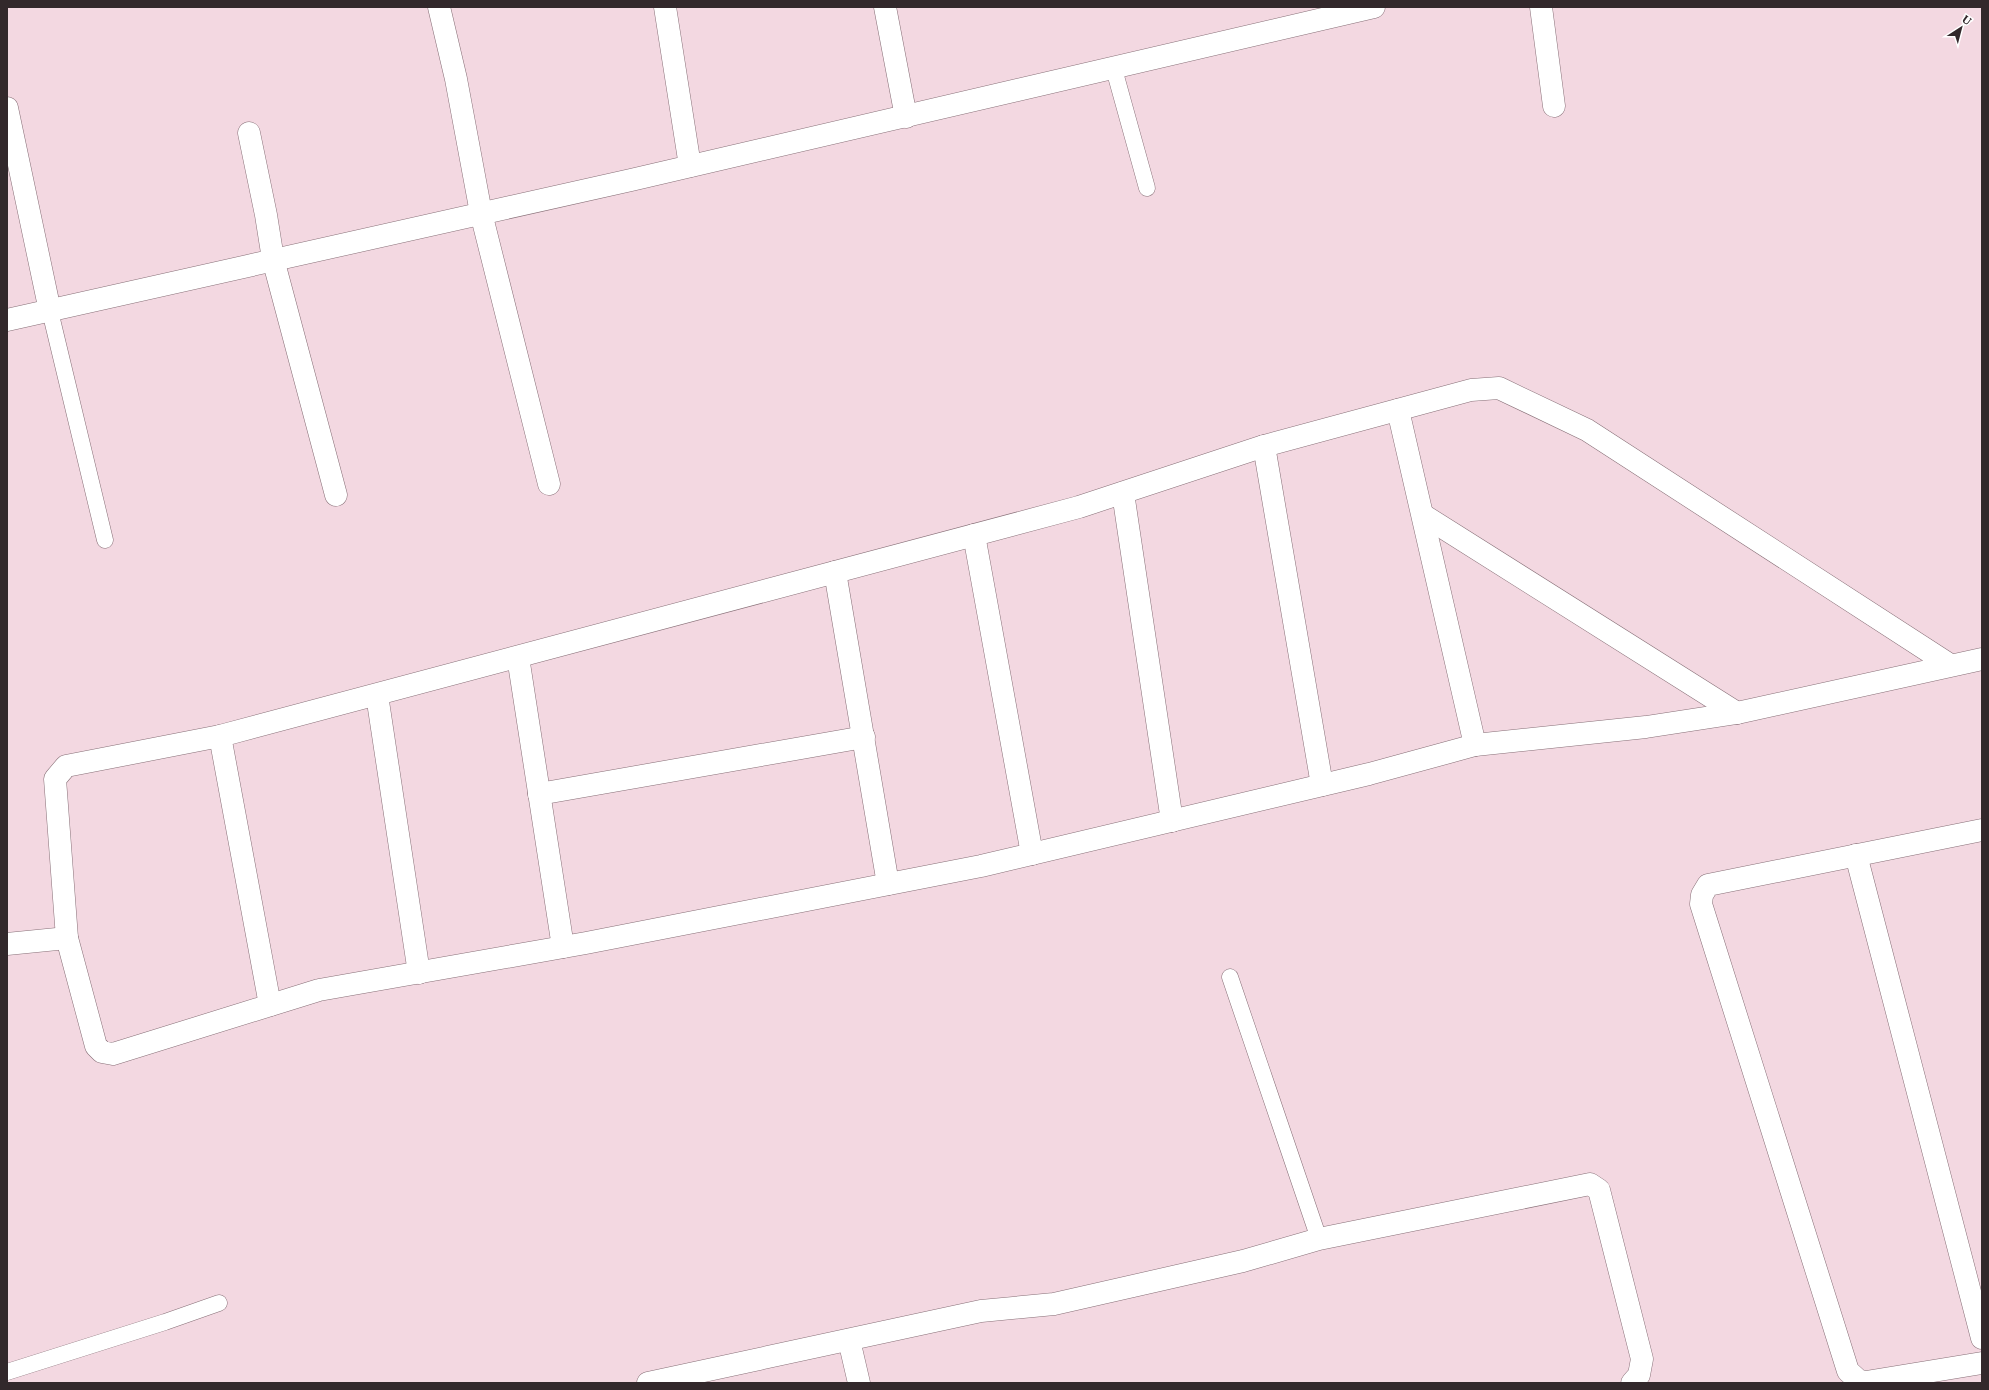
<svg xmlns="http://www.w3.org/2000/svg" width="1989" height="1390" font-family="'IBM Plex Serif',serif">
<rect width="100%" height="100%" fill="#f3d8e1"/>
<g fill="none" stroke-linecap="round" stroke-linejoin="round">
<defs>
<g id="lane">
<polyline points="1114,69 1147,188"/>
<polyline points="50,311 105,540"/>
<polyline points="1230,977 1319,1239"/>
<polyline points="7,1372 165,1322 219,1303"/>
</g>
<g id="street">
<polyline points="439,7 456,79 481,213 549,484"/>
<polyline points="665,7 690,166"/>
<polyline points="885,7 906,117"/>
<polyline points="1541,7 1554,106"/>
<polyline points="7,108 50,311"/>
<polyline points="249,133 266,215 273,259 336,495"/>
<polyline points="7,320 631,180 1374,7"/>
<polyline points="1398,410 1475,745"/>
<polyline points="1264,446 1322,785"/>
<polyline points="1123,493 1172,821"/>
<polyline points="1423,515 1737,713"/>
<polyline points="974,535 1032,854"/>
<polyline points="835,572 888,884"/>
<polyline points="518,657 563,947"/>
<polyline points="1950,665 1587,430 1499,388 1471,390 1264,446 1079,507 220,736 66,766 55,779 67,938 96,1046 102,1052 113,1054 319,990 586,943 981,866 1369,774 1475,745 1646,727 1737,713 1982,659"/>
<polyline points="377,695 419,973"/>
<polyline points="220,736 270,1005"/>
<polyline points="539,794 864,737"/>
<polyline points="1982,830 1708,885 1702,895 1701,904 1848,1371 1859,1381 1866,1382 1982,1363"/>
<polyline points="1856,855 1982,1338"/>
<polyline points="7,944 67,938"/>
<polyline points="849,1340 859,1383"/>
<polyline points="648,1383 981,1311 1054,1304 1243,1261 1319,1239 1590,1184 1599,1190 1642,1359 1639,1375 1632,1383"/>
</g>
</defs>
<use href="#lane" stroke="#876f77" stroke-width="17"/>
<use href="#street" stroke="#876f77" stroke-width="23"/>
<use href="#lane" stroke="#fff" stroke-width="16"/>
<use href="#street" stroke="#fff" stroke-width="22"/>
</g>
<rect width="1989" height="1390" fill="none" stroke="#32282b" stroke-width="16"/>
<g transform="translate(1961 28) rotate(36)" stroke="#ffffff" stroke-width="3" paint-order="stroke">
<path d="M0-3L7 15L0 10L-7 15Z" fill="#32282b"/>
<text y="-6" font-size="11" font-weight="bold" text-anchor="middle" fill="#32282b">U</text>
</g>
</svg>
